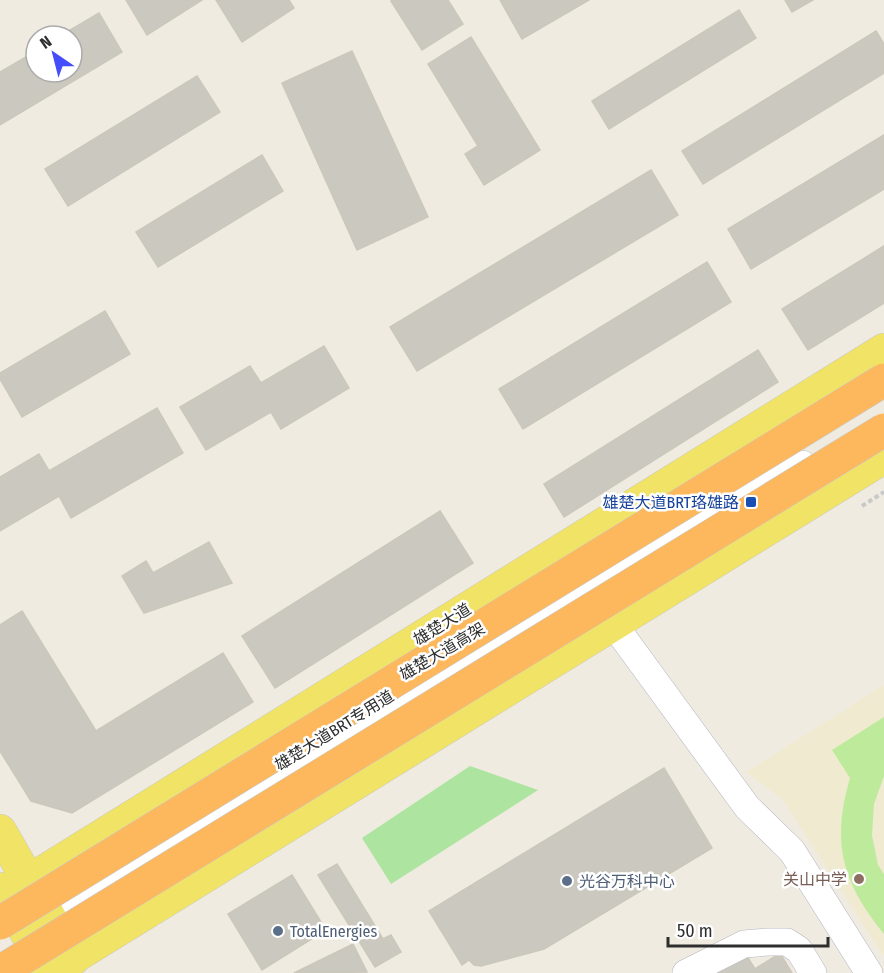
<svg xmlns="http://www.w3.org/2000/svg" width="884" height="973" font-family="'Fira Sans Condensed','Noto Sans SC',sans-serif">
<rect width="100%" height="100%" fill="#efebe1"/>
<polygon fill="#f0ead1" points="884,685 884,957 783,800 746,772"/>
<polygon fill="#ade49f" points="470,766 538,790 391,884 362,838"/>
<path fill="#beeb9b" d="M 884,717 L 884,776 L 874,804 L 872,835 L 878,865 L 884,874 L 884,934 C 842,882 831,843 850,778 L 832,750 Z"/>
<g fill="#cbc9bf" stroke="#cbc7ba" stroke-width="1.5">
<polygon points="126,0 202,0 147,35"/>
<polygon points="216,0 289,0 294,8 242,42"/>
<polygon points="393,0 448,0 463,24 422,50 391,1"/>
<polygon points="500,0 589,0 522,39"/>
<polygon points="785,0 813,0 792,12"/>
<polygon points="739,10 756,38 609,129 592,101"/>
<polygon points="99,13 122,52 0,125 0,72 36,51 36,72 72,72 72,36 60,36"/>
<polygon points="876,31 884,44 884,73 703,184 682,151"/>
<polygon points="471,37 540,150 484,185 465,154 478,146 428,64"/>
<polygon points="352,51 428,217 357,250 282,83"/>
<polygon points="197,76 220,112 68,206 45,169"/>
<polygon points="884,135 884,189 751,269 728,229"/>
<polygon points="262,155 283,191 158,267 136,232"/>
<polygon points="651,170 678,215 417,371 390,327"/>
<polygon points="884,246 884,303 808,350 782,309"/>
<polygon points="707,262 731,302 523,429 499,389"/>
<polygon points="105,311 130,354 22,417 0,379 0,373"/>
<polygon points="324,346 349,388 281,429 271,412 206,450 180,407 250,366 261,383"/>
<polygon points="758,350 778,382 564,517 544,484"/>
<polygon points="157,408 183,453 71,518 59,496 0,531 0,477 39,454 49,471"/>
<polygon points="440,511 473,563 275,688 242,636"/>
<polygon points="209,542 232,583 144,613 122,576 146,561 153,573"/>
<polygon points="22,611 96,731 223,653 253,702 72,813 31,801 0,751 0,625"/>
<polygon points="664,768 712,848 544,949 481,966 474,965 469,960 462,965 429,911"/>
<polygon points="337,864 383,939 391,935 401,952 375,967 318,875"/>
<polygon points="292,875 326,930 262,970 228,914"/>
<polygon points="353,944 367,972 294,973"/>
<polygon points="745,953 755,969 780,953 792,973 713,973"/>
</g>
<g fill="none" stroke-linecap="round" stroke-linejoin="round">
<defs>
<g id="minor">
<polyline points="614,625 747,807 792,851 869,973"/>
<path d="M 42,929 C 271,777 510,637 745,494 L 802,464"/>
<polyline points="686,973 744,944 768,942 787,942 799,950 813,973"/>
</g>
<g id="major">
<polyline points="0,831 73,959"/>
<polyline points="4,889 47,973"/>
<polyline points="0,899 884,350"/>
<polyline points="48,973 884,457"/>
</g>
</defs>
<use href="#minor" stroke="#b4b5c1" stroke-width="28"/>
<use href="#major" stroke="#c9c9c9" stroke-width="34"/>
<polyline stroke="#c9c9c9" stroke-width="4" stroke-dasharray="4.5 3" stroke-linecap="butt" points="862,506 884,492"/>
<use href="#minor" stroke="#fff" stroke-width="27"/>
<use href="#major" stroke="#f0e365" stroke-width="33"/>
<defs>
<g id="highway-bridge">
<polyline points="0,923 884,380"/>
<polyline points="0,972 884,430"/>
</g>
</defs>
<use href="#highway-bridge" stroke="#c9c9c9" stroke-width="34" stroke-linecap="butt"/>
<use href="#highway-bridge" stroke="#fdb85e" stroke-width="33"/>
</g>
<rect fill="#1a4fb4" stroke="#fff" stroke-width="2" x="745" y="496" width="12" height="12" rx="3"/>
<circle fill="#8d6e63" stroke="#fff" stroke-width="2" cx="859" cy="879" r="6"/>
<g fill="#5c6f8a" stroke="#fff" stroke-width="2">
<circle cx="567" cy="881" r="6"/>
<circle cx="278" cy="931" r="6"/>
</g>
<g text-anchor="middle" stroke-width="5" stroke-linejoin="round" paint-order="stroke">
<g font-size="16" fill="#164399" stroke="#fff" text-anchor="end">
<text x="739" y="508">雄楚大道BRT珞雄路</text>
</g>
<g font-size="16" fill="#2e2e2e" stroke="#fff">
<text transform="translate(442 624) rotate(-32)" y="6">雄楚大道</text>
<text transform="translate(442 651) rotate(-31)" y="6">雄楚大道高架</text>
<text transform="translate(334 730) rotate(-32)" y="6">雄楚大道BRT专用道</text>
</g>
<g font-size="16" fill="#785e54" stroke="#fff" text-anchor="end">
<text x="847" y="885">关山中学</text>
</g>
<g font-size="16" fill="#4e5e75" stroke="#fff" text-anchor="start">
<text x="579" y="887">光谷万科中心</text>
<text x="290" y="937">TotalEnergies</text>
</g>
</g>
<g transform="translate(54 54) rotate(325)"><circle r="28" fill="#ffffff" stroke="#ababab" stroke-width="1.5"/>
<path d="M0-4.5L10 22L0 15L-10 22Z" fill="#444df9"/>
<text y="-9" font-size="16" font-weight="bold" text-anchor="middle" fill="#2e2e2e">N</text>
</g>
<path d="M668 937v9h160v-9" fill="none" stroke="#2e2e2e" stroke-width="3"/>
<text x="677" y="937" font-size="18" fill="#2e2e2e" stroke="#ffffff" stroke-width="4.5" paint-order="stroke">50 m</text>
</svg>
